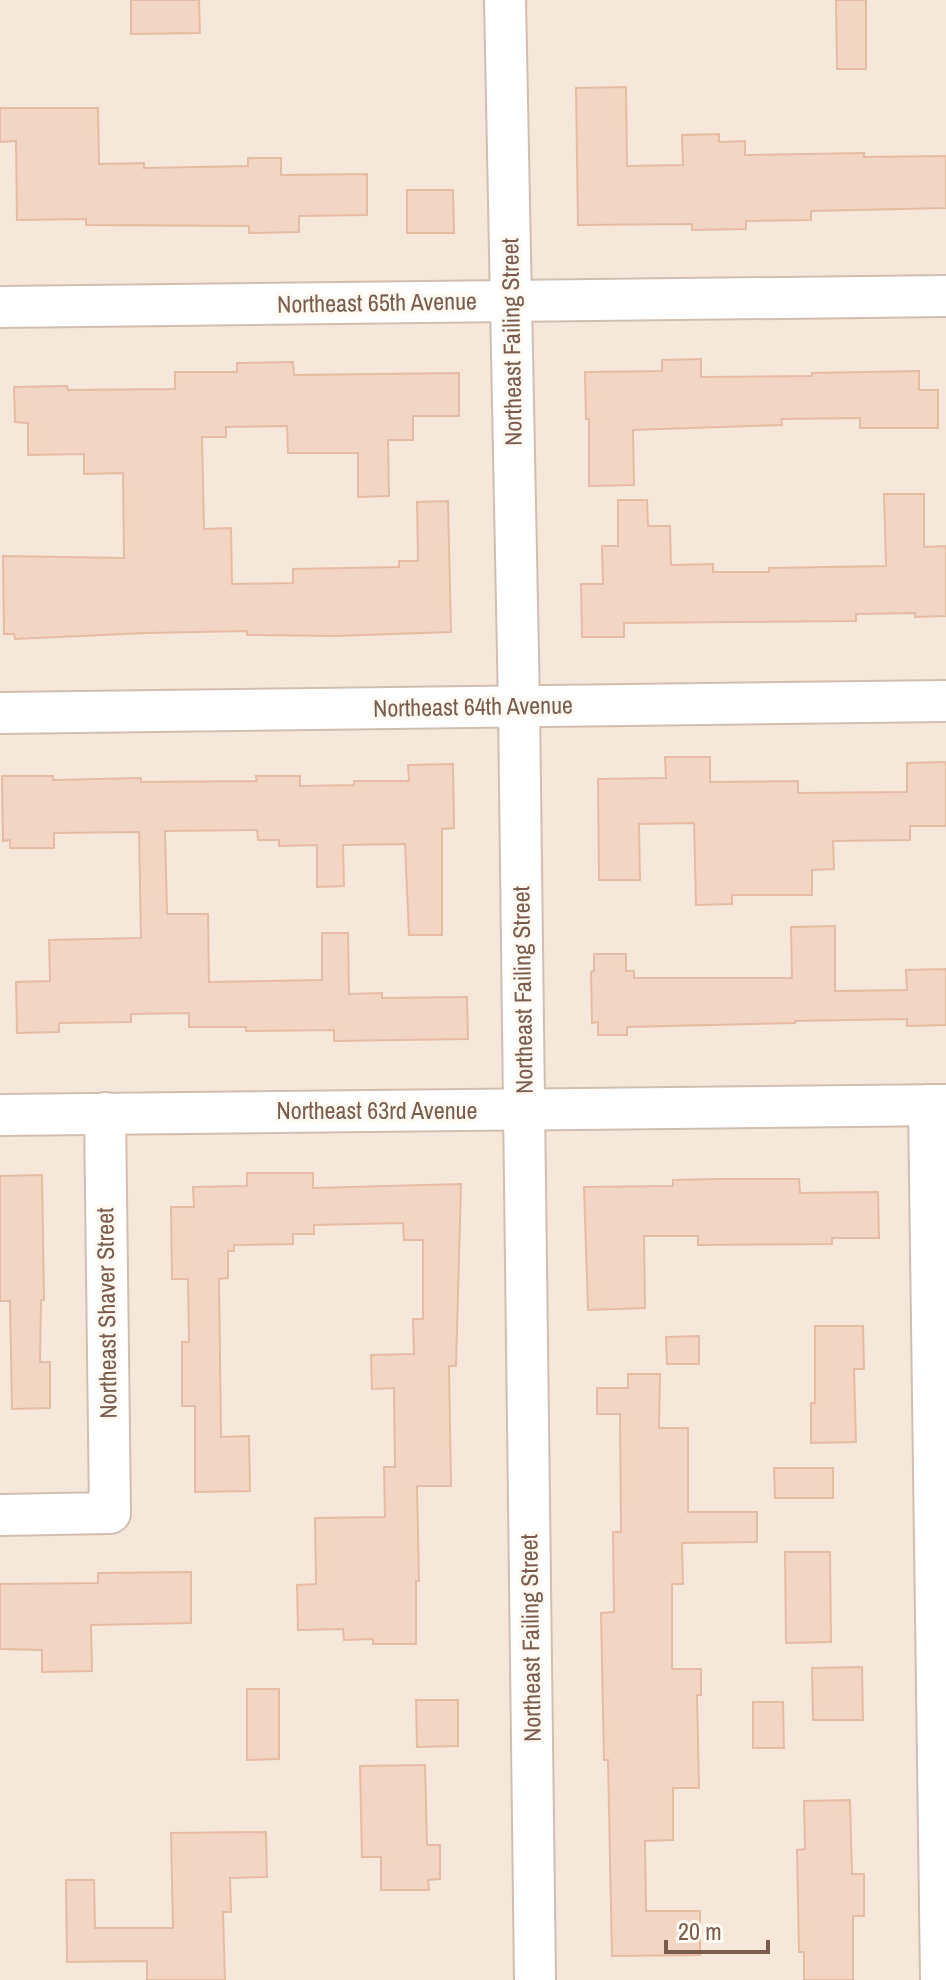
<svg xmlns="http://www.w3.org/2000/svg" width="946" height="1980" font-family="'Archivo Narrow',sans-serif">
<rect width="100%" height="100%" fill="#fdf6ec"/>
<rect fill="#f5e8da" x="0" y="0" width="946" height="1980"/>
<g fill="#f3d5c3" stroke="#e6bba3" stroke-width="2">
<polygon points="131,0 199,0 200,33 131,34"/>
<polygon points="836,0 866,0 866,69 837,69"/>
<polygon points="626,87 627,166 683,165 682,135 719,134 719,142 745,141 745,155 864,153 864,157 946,156 946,208 811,211 811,220 746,221 746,229 692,230 692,224 578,225 576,88"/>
<polygon points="0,108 98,108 99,164 144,163 144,168 248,166 248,158 281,158 281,175 367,174 367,215 299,216 299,232 249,233 249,226 86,225 86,219 17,220 16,141 0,142"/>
<polygon points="407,190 453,190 454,233 407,233"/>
<polygon points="701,359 701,377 812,376 812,373 919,371 919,390 938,390 938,428 860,428 860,418 781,419 782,425 633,430 634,485 589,486 589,419 586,419 585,372 662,371 662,360"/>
<polygon points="293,362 294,375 459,373 459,416 413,416 413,440 388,440 389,496 358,497 358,453 288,453 287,426 226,427 226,437 202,437 204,529 231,528 232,584 293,583 293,569 399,567 399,561 418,561 417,502 448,501 451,632 335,636 247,635 247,631 146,633 15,639 14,634 4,634 3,556 124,558 123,473 84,474 84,454 28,455 28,423 15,422 14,387 67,386 68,390 175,389 175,372 237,372 237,363"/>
<polygon points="884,494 924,494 924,547 946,546 946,616 915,617 915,613 856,614 856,621 624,623 624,637 582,637 581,584 603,584 602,546 618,546 618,500 647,500 648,526 670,526 671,565 713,564 713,572 769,572 769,568 886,566"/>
<polygon points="665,757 710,757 710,782 798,781 798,793 907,792 907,763 946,762 946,826 910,826 910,840 833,841 834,869 812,870 812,895 732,895 732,904 696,905 694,823 639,824 640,880 599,880 598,779 666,778"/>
<polygon points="453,764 454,828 442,829 442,935 409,935 405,844 343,845 344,886 317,887 317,845 279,846 279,840 258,840 257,830 165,831 167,914 208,914 209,982 322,980 322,933 348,933 349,994 382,993 382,998 467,997 468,1039 334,1041 334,1030 246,1031 246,1027 189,1027 189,1013 131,1014 131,1022 59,1023 59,1032 17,1033 16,982 50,981 49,940 141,938 139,832 54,833 54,848 10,848 10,840 3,841 2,776 53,776 53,780 141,778 141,782 257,781 256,776 300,776 300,786 354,785 354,781 409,781 408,765"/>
<polygon points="835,926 835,991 907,990 906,970 946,969 946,1025 907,1026 907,1019 795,1021 795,1023 627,1027 627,1035 598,1035 598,1022 592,1023 591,972 594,971 594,954 626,954 626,971 634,971 634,978 792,978 791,927"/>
<polygon points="247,1173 313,1173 313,1188 461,1184 456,1366 449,1366 451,1486 417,1486 419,1581 416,1581 416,1644 373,1644 373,1639 344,1640 343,1629 298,1630 297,1585 316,1584 315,1518 385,1517 384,1467 395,1467 394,1388 372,1389 371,1355 414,1354 413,1319 423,1319 423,1240 404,1240 403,1223 314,1225 314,1234 293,1234 293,1244 234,1245 234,1251 228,1251 228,1278 219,1279 221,1437 249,1436 250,1491 195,1492 195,1406 182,1406 182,1342 189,1342 188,1279 172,1279 171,1207 194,1207 193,1187 247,1186"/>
<polygon points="42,1175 44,1300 41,1300 40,1362 50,1362 50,1408 12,1409 10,1301 0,1301 0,1176"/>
<polygon points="719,1179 799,1179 800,1193 878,1192 879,1238 832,1238 832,1244 698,1245 698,1236 644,1236 645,1308 588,1310 584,1187 673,1186 673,1180"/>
<polygon points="815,1326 863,1326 864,1369 854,1369 856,1442 811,1443 811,1403 815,1403"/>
<polygon points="699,1336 699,1364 667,1364 666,1337"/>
<polygon points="628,1374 660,1374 659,1428 688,1428 688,1512 757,1512 757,1542 682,1543 683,1584 672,1584 672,1669 701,1669 701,1695 697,1695 699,1788 673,1788 673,1840 645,1841 646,1911 700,1911 700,1955 612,1956 608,1760 604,1760 601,1613 614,1612 613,1532 621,1532 620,1414 597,1414 597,1388 628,1388"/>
<polygon points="774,1468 833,1468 833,1498 775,1498"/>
<polygon points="785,1552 830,1552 831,1642 786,1643"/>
<polygon points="191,1572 191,1623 91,1625 92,1671 42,1672 42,1650 0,1649 0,1584 98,1583 98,1573"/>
<polygon points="862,1667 863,1720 813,1720 812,1668"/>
<polygon points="247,1689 279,1689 279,1759 247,1760"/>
<polygon points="416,1700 458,1700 458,1746 417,1747"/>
<polygon points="753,1702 783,1702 784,1748 753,1748"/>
<polygon points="425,1765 427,1845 440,1845 440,1879 428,1880 429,1890 381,1890 381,1857 362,1857 360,1766"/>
<polygon points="850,1800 852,1874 864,1874 864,1916 853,1916 853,1980 804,1980 804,1952 799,1952 797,1850 805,1849 804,1801"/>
<polygon points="266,1832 267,1877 230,1878 231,1912 223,1912 225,1980 147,1980 147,1961 67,1962 66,1880 94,1880 95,1928 173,1928 171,1833"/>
</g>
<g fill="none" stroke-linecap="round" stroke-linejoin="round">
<defs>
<g id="street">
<polyline points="505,0 519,706 535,1980"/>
<polyline points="0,307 946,296"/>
<polyline points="0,713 946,701"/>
<polyline points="929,1105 941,1980"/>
<polyline points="0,1115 946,1105"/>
<polyline points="0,1515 110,1513 105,1113"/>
</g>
</defs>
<use href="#street" stroke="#d1beb0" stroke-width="44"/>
<use href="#street" stroke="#fff" stroke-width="40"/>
</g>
<g text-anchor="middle" stroke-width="7" stroke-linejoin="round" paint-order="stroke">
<g font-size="24" fill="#7a5c4d" stroke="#fffaf3">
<text transform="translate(377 303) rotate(-1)" y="8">Northeast 65th Avenue</text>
<text transform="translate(512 342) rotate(-91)" y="8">Northeast Failing Street</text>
<text transform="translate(473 707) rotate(-1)" y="8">Northeast 64th Avenue</text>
<text transform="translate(523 990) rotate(-91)" y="8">Northeast Failing Street</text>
<text x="377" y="1119">Northeast 63rd Avenue</text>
<text transform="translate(107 1313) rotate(-91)" y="8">Northeast Shaver Street</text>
<text transform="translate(531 1638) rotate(-91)" y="8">Northeast Failing Street</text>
</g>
</g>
<path d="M666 1940v12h102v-12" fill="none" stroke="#7a5c4d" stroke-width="4"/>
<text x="678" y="1940" font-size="24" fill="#7a5c4d" stroke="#fffaf3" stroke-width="6" paint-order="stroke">20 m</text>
</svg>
